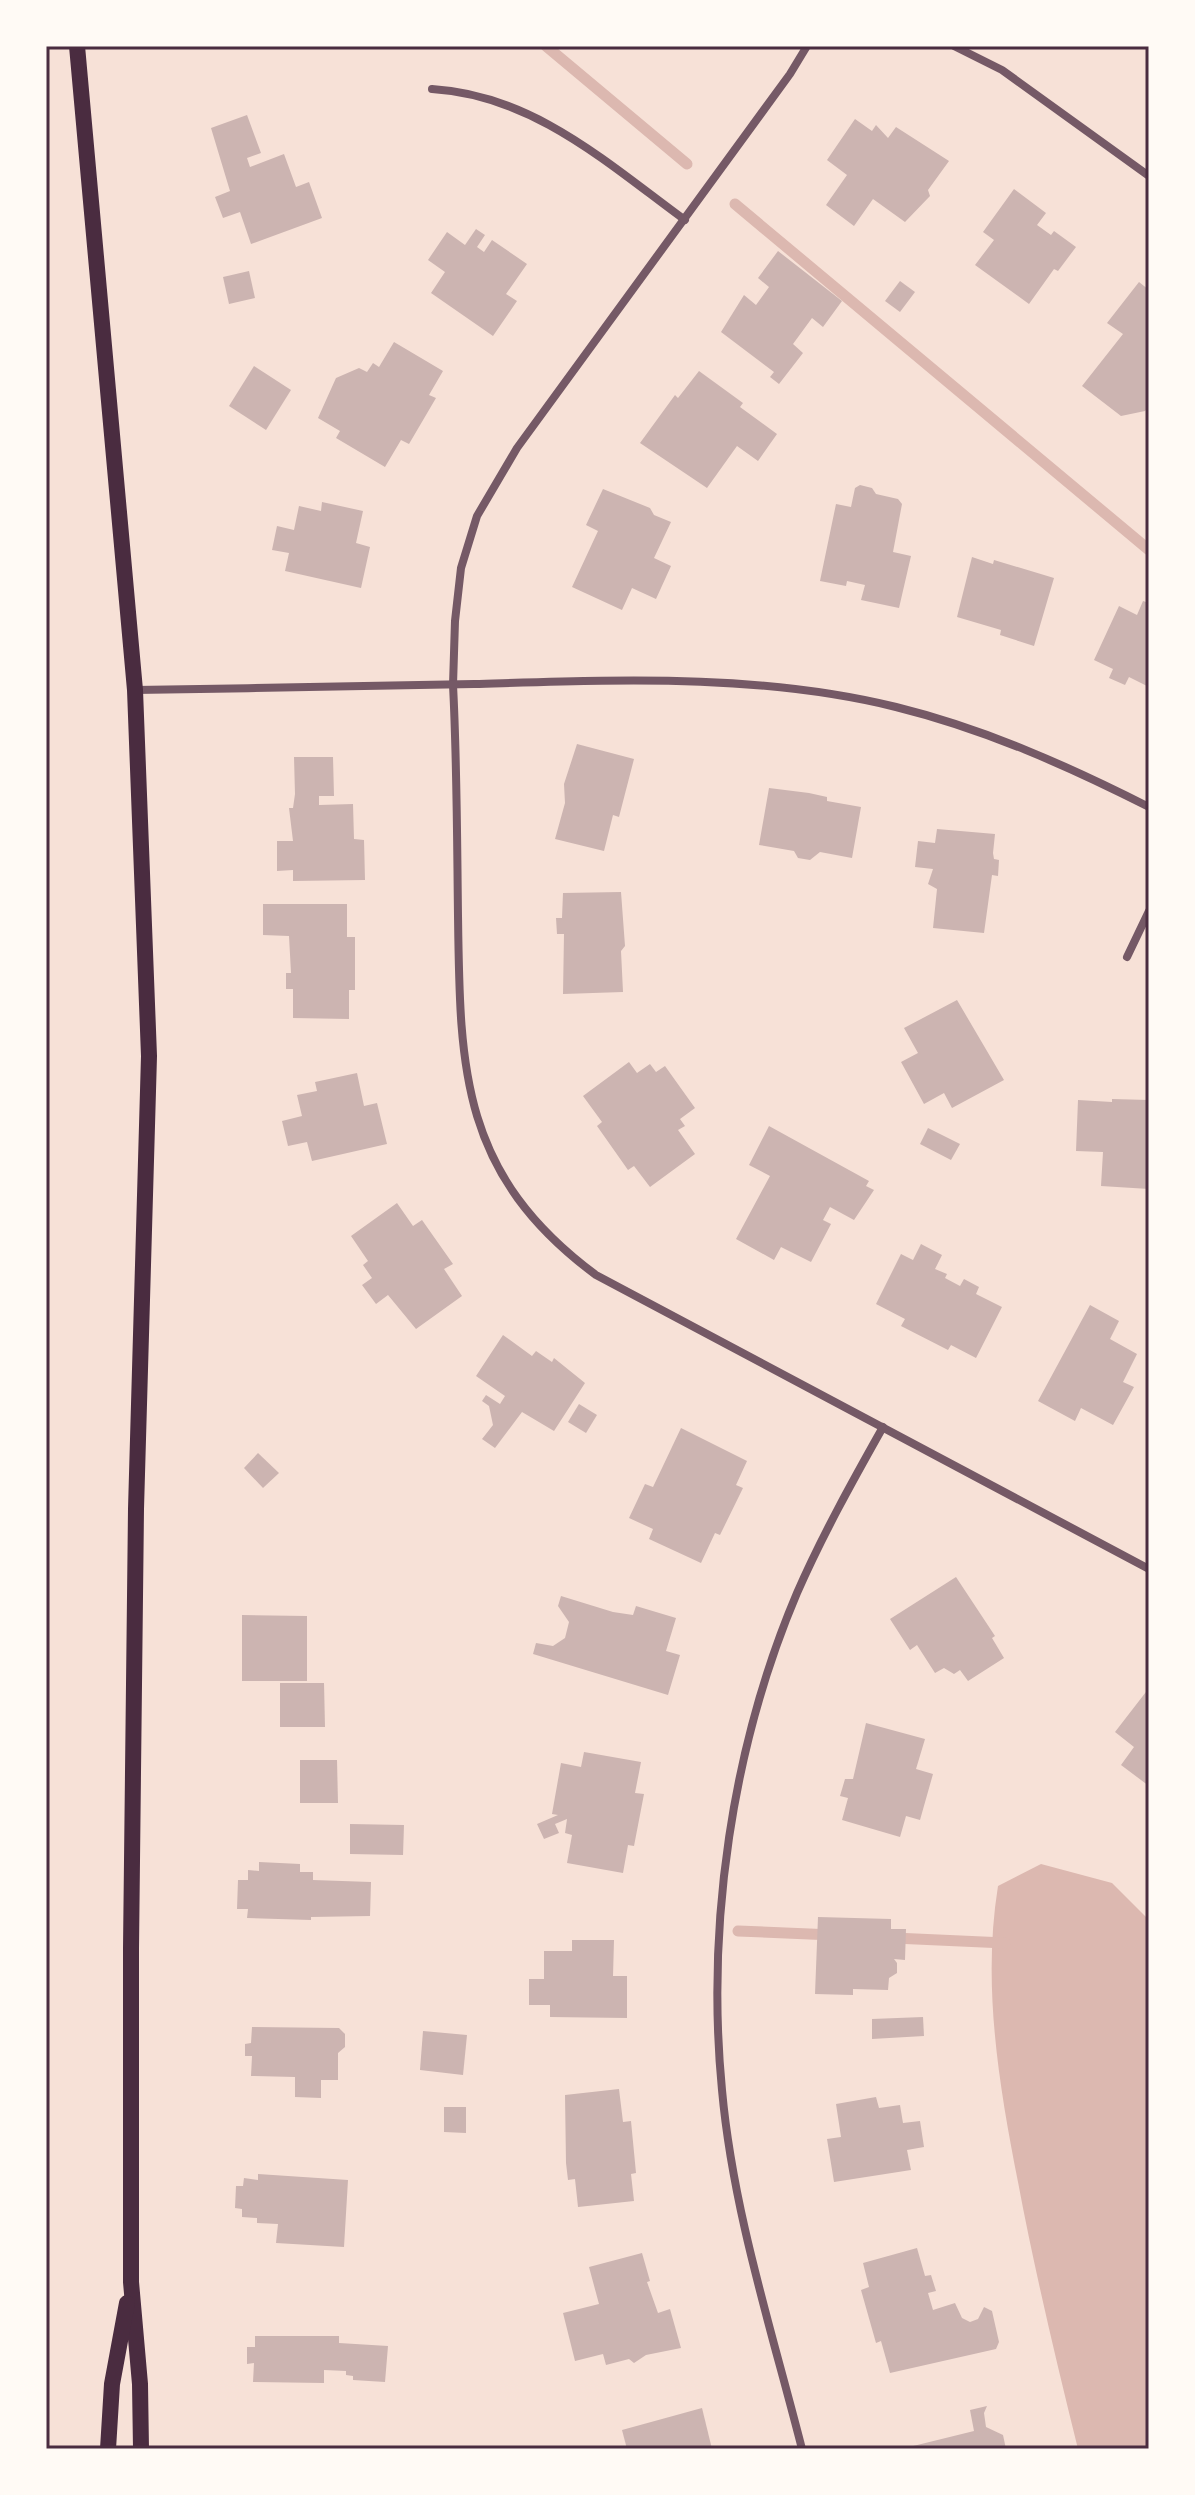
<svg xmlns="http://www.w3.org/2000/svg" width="1195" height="2495" font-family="'Roboto Serif',serif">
<rect width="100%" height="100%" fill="#f7e1d7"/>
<path fill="#dcb8b0" d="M 1041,1864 L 1112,1883 L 1149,1920 L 1149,2449 L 1078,2449 C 1056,2360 1035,2272 1018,2182 C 999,2085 982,1985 998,1886 Z"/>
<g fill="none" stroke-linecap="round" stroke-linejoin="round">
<g stroke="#dcb8b0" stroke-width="11">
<polyline points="546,46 687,164"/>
<polyline points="735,204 1149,550"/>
<polyline points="738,1931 833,1935"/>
<polyline points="894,1938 1005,1943"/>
</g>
</g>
<g fill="#ccb4b1">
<polygon points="247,115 261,153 247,158 250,167 284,154 296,187 309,182 322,218 251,244 240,212 223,218 215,197 230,191 211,128"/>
<polygon points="855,119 872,131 876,125 888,138 896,127 949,161 928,190 930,196 905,222 873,199 854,226 826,205 847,175 827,160"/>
<polygon points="1014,189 1046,213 1037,225 1051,235 1054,231 1076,247 1058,271 1054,269 1029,304 975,265 994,240 983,232"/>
<polygon points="476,229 485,235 477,247 484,252 492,240 527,264 506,294 517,301 493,336 431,293 445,272 428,260 447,232 465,245"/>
<polygon points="778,251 842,301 823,327 812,318 793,344 803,353 779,384 770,377 774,372 721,332 744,295 756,305 769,287 758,278"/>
<polygon points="249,271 255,298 229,304 223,277"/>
<polygon points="900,281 915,292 900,312 885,301"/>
<polygon points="1139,282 1149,290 1149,406 1145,411 1121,416 1082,386 1123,334 1107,323"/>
<polygon points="394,342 443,371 429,395 436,398 409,444 401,440 385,467 336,438 340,431 318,418 336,378 359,368 367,372 373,363 379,367"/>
<polygon points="254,366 291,390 266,430 229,406"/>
<polygon points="699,371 743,403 740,407 777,434 758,461 737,446 707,488 640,443 675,395 678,398"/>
<polygon points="860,485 872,488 876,494 898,499 902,504 893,552 911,556 899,608 861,600 865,585 847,581 846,586 820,581 836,504 851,507 855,488"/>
<polygon points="603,489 650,508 654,515 671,522 654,558 671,566 656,599 632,588 622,610 572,587 598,531 586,525"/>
<polygon points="322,502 363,511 356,543 370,547 361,588 285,571 289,553 272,550 277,526 294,530 299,506 321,511"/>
<polygon points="972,557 993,564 994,560 1054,578 1034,646 1000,635 1001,630 957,617"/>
<polygon points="1143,601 1149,603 1149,687 1129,677 1125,685 1109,678 1113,669 1094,660 1119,606 1137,615"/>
<polygon points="577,744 634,759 619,817 613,815 604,851 555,839 565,803 564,784"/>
<polygon points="294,757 333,757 334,796 319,796 319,805 353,804 354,839 364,840 365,880 293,881 293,870 277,871 277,841 293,841 289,808 293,808 295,794"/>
<polygon points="769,788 809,793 827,797 827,801 861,807 852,858 820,852 810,860 798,858 794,851 759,845"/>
<polygon points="937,829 995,834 993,853 994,859 999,860 998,876 992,875 984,933 933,928 937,889 928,884 933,869 915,867 918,841 935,843"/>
<polygon points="621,892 625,946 621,951 623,992 563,994 564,934 557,934 556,918 562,918 563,893"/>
<polygon points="263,904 347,904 347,937 355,937 355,990 349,990 349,1019 293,1018 293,989 286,989 286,973 291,973 289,936 263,935"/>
<polygon points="957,1000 1004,1080 952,1108 944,1093 924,1104 901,1062 918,1053 904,1028"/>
<polygon points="629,1062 637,1073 650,1064 656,1072 665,1066 695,1108 680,1119 685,1126 678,1130 695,1154 650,1187 634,1166 628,1170 597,1126 602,1122 583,1096"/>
<polygon points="357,1073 364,1106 377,1103 387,1144 312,1161 307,1142 288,1146 282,1121 302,1116 297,1095 317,1091 315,1082"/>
<polygon points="1112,1099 1149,1100 1149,1189 1101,1186 1103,1152 1076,1151 1078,1100 1112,1102"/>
<polygon points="769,1126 869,1181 866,1186 874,1190 854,1220 830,1207 823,1220 831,1224 811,1262 781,1247 774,1260 736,1239 770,1176 749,1165"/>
<polygon points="928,1128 960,1144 951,1160 920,1144"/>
<polygon points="397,1203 413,1226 422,1220 453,1264 444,1269 462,1296 416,1329 388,1295 376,1304 362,1285 372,1278 363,1265 368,1261 351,1236"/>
<polygon points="921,1244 942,1255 935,1269 947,1274 945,1278 960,1286 964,1279 979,1287 976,1294 1002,1307 976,1358 951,1345 948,1350 901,1326 905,1319 876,1304 901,1254 913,1260"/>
<polygon points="1090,1305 1119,1321 1110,1339 1137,1354 1123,1382 1134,1387 1113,1425 1081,1408 1075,1421 1038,1401"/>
<polygon points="503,1335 532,1356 536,1351 552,1362 554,1358 585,1383 554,1431 522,1412 495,1448 482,1439 493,1425 489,1406 482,1401 486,1395 500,1404 505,1396 476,1376"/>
<polygon points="579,1404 597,1415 586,1433 568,1422"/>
<polygon points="681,1428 747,1461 736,1485 743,1488 720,1535 715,1533 701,1563 649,1539 653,1529 629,1518 645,1484 653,1487"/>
<polygon points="258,1453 279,1473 263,1488 244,1468"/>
<polygon points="956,1577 995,1636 992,1638 1004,1658 968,1681 960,1670 954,1674 944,1668 935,1673 917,1645 910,1650 890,1619"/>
<polygon points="561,1596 613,1612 633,1615 636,1606 676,1618 666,1651 680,1655 668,1695 533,1654 536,1643 553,1646 565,1638 569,1622 558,1606"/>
<polygon points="242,1615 307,1616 307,1681 242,1681"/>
<polygon points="280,1683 324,1683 325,1727 280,1727"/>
<polygon points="1149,1688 1149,1786 1121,1765 1134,1747 1115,1732"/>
<polygon points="866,1723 925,1739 916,1769 933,1774 920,1820 906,1816 900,1837 842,1820 848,1798 840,1796 845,1779 853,1779"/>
<polygon points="584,1752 641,1762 635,1793 644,1794 634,1846 628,1845 623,1873 567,1863 572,1835 565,1833 567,1819 555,1824 559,1833 544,1839 537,1824 558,1815 552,1814 561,1763 581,1767"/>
<polygon points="300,1760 337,1760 338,1803 300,1803"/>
<polygon points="350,1824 404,1825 403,1855 350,1854"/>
<polygon points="259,1862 300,1864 300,1872 313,1872 313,1880 371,1882 370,1916 311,1917 311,1920 247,1918 248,1909 237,1909 238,1880 248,1880 248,1870 259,1871"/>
<polygon points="818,1917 891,1919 891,1929 906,1929 905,1960 894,1959 897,1963 897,1973 889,1978 888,1990 853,1989 853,1995 815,1994"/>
<polygon points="572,1940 614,1940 613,1976 627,1976 627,2018 550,2017 550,2005 529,2005 529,1979 544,1979 544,1951 572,1951"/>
<polygon points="923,2017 924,2036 872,2039 872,2019"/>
<polygon points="252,2027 339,2028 345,2034 345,2047 338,2053 338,2080 321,2080 321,2098 295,2097 295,2077 251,2076 252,2056 245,2056 245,2044 251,2043"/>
<polygon points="423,2031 467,2035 463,2075 420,2070"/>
<polygon points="619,2089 623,2122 631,2121 636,2173 631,2174 634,2201 578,2207 575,2179 568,2180 566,2163 565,2095"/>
<polygon points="876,2097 879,2108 900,2105 903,2123 920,2121 924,2147 907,2150 911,2170 834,2182 827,2139 841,2137 836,2104"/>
<polygon points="444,2107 466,2107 466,2133 444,2132"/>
<polygon points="258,2174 348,2180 344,2247 276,2243 278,2224 257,2223 257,2218 242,2217 242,2209 235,2208 236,2186 243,2186 244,2178 258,2180"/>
<polygon points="917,2248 925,2276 931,2275 936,2291 928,2293 933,2310 955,2303 962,2318 970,2322 978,2319 984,2307 992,2311 999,2342 996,2349 890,2373 881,2341 876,2343 861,2290 869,2287 863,2263"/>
<polygon points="642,2253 650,2281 647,2282 658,2313 670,2309 681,2348 646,2355 634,2363 629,2359 606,2365 603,2354 575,2361 563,2313 599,2304 589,2267"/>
<polygon points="255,2336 339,2336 339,2343 388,2346 385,2382 353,2380 353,2376 346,2375 346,2371 324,2370 324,2383 253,2382 254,2363 247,2364 247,2347 255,2347"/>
<polygon points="987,2406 984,2413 986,2427 1003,2435 1006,2449 901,2449 974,2431 970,2410"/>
<polygon points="702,2408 712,2449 627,2449 622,2430"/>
</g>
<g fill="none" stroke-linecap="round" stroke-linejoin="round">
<g stroke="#755966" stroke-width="8">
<path d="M 807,46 L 790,74 L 517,448 L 477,516 L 461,568 L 455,621 L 453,685 C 457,761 457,838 458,915 C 460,1069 460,1174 596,1275 L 1149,1569"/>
<polyline points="954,46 1002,70 1149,176"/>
<path d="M 432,89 C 533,95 607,163 685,220"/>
<path d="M 135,690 C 248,688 361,687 474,684 C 615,680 758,673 896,707 C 985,729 1068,766 1149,807"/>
<polyline points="1127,957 1149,911"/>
<path d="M 802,2449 C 772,2331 733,2212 722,2090 C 706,1925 732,1746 797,1593 C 822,1536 852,1482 883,1427"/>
</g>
<g stroke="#4a2c40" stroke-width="16">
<polyline points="77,46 135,690 149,1056 136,1509 131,1949 131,2282 140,2384 141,2449"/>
<polyline points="108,2449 112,2384 127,2303"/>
</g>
</g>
<rect width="1195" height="2495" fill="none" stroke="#fffaf5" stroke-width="96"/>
<rect x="48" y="48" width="1099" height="2399" fill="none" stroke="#4a2c40" stroke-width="3"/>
</svg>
